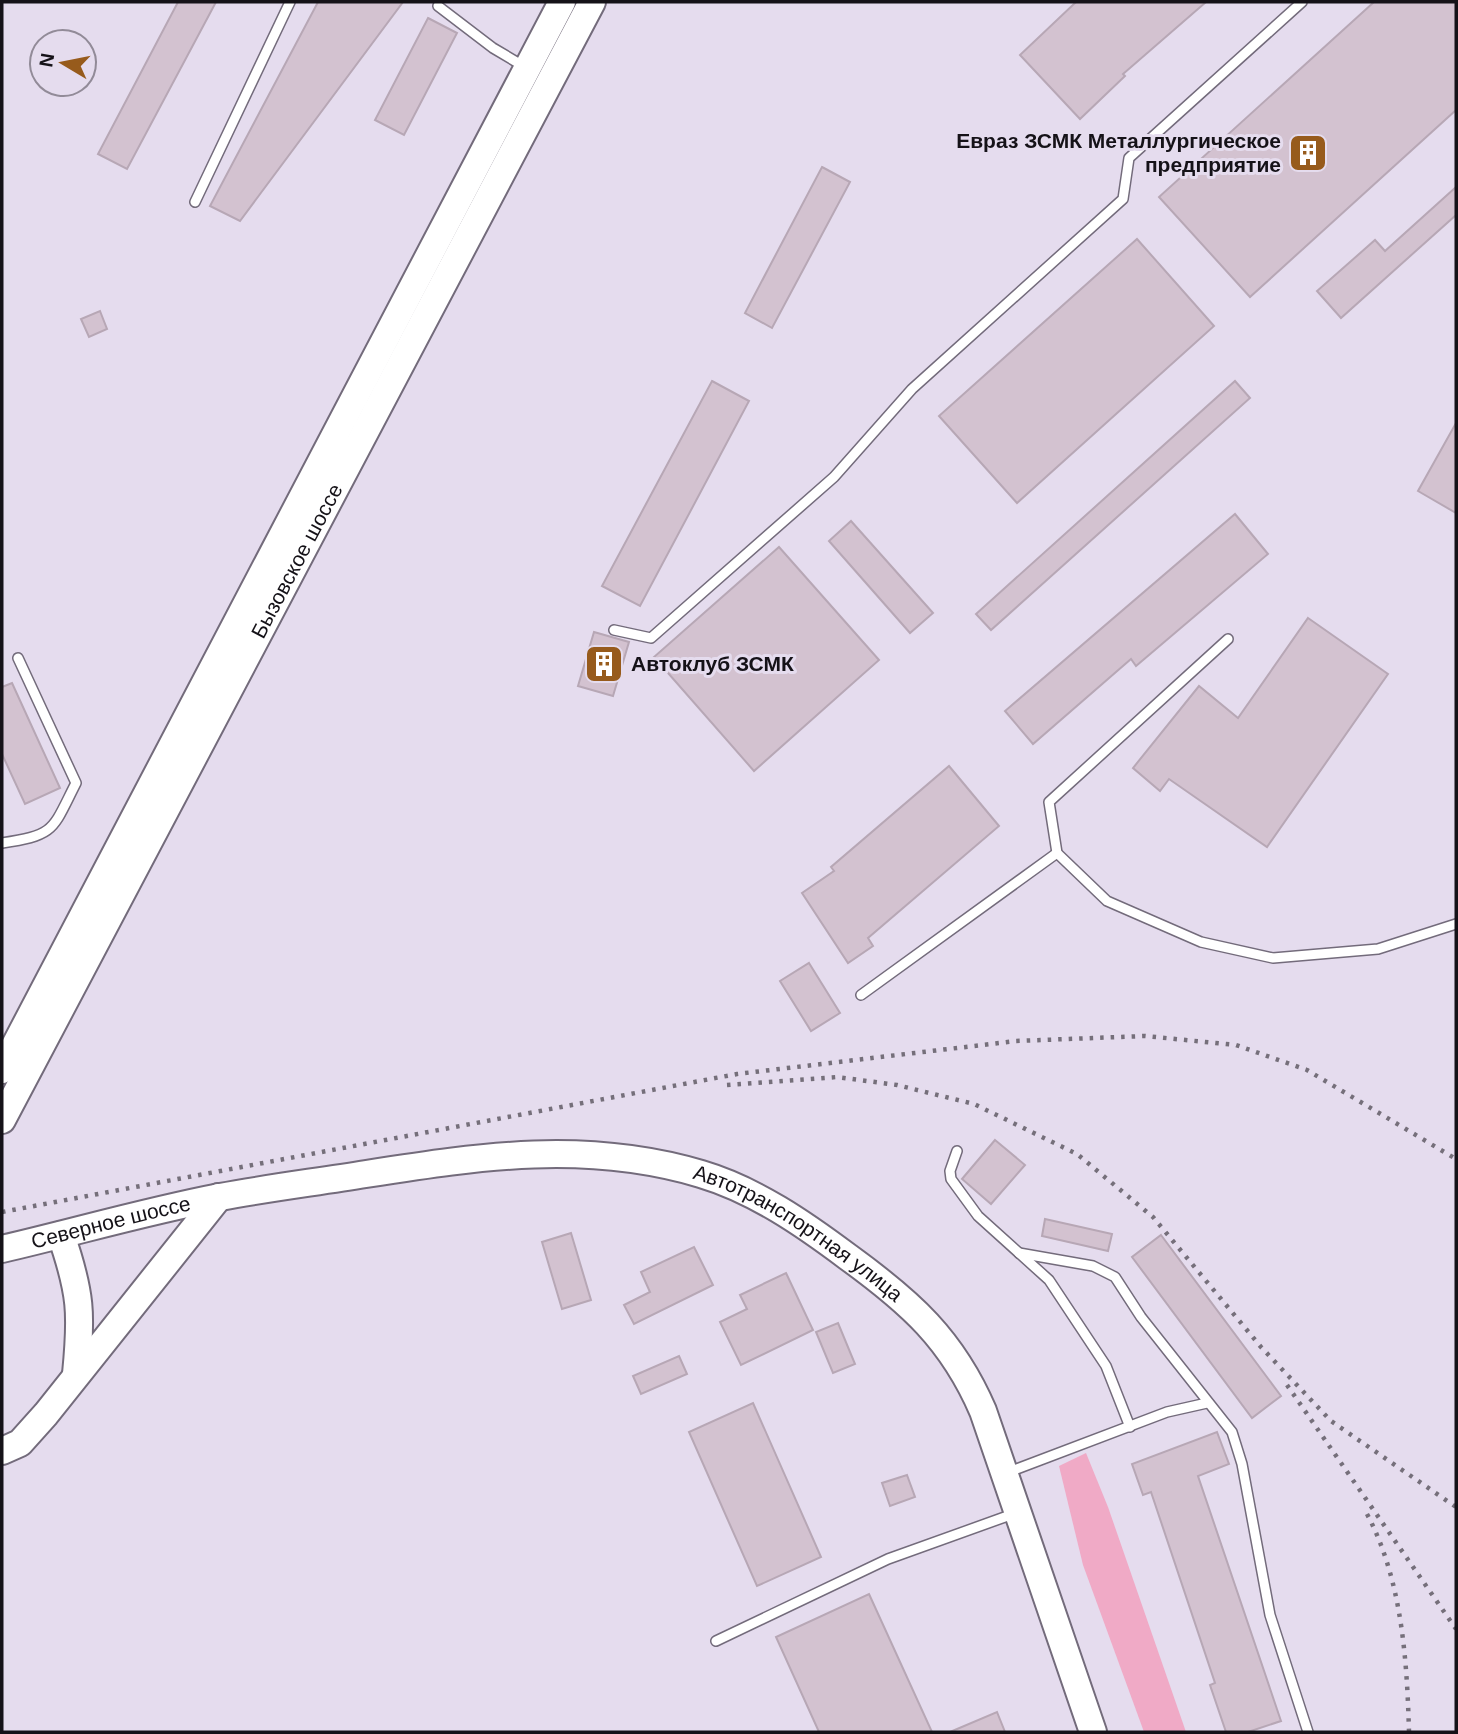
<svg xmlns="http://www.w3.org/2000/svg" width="1458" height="1734" font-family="Arial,sans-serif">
<rect width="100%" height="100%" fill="#e5dcee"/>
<polygon fill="#f0aac6" points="1086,1453 1108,1507 1186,1732 1144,1732 1083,1565 1059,1466"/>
<g fill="#d3c2d0" stroke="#b7a7b5" stroke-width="2">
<polygon points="178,2 216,2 127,169 98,154"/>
<polygon points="318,2 403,2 240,221 210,206"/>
<polygon points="1076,2 1206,2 1123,74 1125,76 1080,119 1020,55"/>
<polygon points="1374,2 1456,2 1456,110 1250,297 1159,197"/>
<polygon points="428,18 457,33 404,135 375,120"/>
<polygon points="822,167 850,182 772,328 745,313"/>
<polygon points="1456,187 1456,215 1341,318 1317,291 1375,240 1385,251"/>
<polygon points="1137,239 1214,326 1017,503 939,416"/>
<polygon points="100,311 107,329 89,337 81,319"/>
<polygon points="712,381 749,401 640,606 602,586"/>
<polygon points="1235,381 1250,398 991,630 976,614"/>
<polygon points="1456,423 1456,513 1418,491"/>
<polygon points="1235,514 1268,554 1136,666 1131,659 1033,744 1005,711"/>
<polygon points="851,521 933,613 910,633 829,541"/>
<polygon points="779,547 879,660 754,771 654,657"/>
<polygon points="1308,618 1388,674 1267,847 1169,779 1160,791 1133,768 1199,686 1238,718"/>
<polygon points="594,632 629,642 613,696 578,686"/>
<polygon points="12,683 60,788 25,804 2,754 2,687"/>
<polygon points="949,766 999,826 868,938 873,946 848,963 802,893 834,871 831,867"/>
<polygon points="809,963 840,1013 811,1031 780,981"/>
<polygon points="995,1140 1025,1165 991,1204 962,1179"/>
<polygon points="1045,1219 1112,1234 1108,1251 1042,1236"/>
<polygon points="571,1233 591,1300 562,1309 542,1242"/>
<polygon points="1161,1235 1281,1396 1252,1418 1132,1257"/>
<polygon points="694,1247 713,1285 634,1324 624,1305 650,1292 641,1272"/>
<polygon points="786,1273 813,1330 741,1365 720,1322 747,1309 740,1295"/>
<polygon points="838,1323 855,1364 833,1373 816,1332"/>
<polygon points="679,1356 687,1374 641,1394 633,1376"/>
<polygon points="753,1403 821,1557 757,1586 689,1432"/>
<polygon points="1217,1432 1229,1464 1198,1476 1281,1721 1248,1732 1226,1732 1210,1685 1215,1683 1151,1492 1143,1495 1132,1464"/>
<polygon points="907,1475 915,1497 890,1506 882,1483"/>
<polygon points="869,1594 932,1732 819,1732 776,1637"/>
<polygon points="997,1712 1005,1732 950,1732"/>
</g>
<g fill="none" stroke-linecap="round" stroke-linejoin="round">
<defs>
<g id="service">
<polyline points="438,6 493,48 525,67"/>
<polyline points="195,202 290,2"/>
<polyline points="614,630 651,638 834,477 912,389 1123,199 1129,158 1302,2"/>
<polyline points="1228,639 1049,802 1057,853 1107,901 1201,942 1273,958 1378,949 1456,924"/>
<path d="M 2,843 C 56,835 52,830 76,783 L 18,658"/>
<polyline points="861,995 1057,853"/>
<polyline points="957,1151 950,1171 951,1179 978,1216 1049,1280 1106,1366 1130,1427"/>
<polyline points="1019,1253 1093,1266 1115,1277 1141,1317 1232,1432 1242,1464 1270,1615 1308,1732"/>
<polyline points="1006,1473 1167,1412 1207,1403"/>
<polyline points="716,1641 888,1559 1016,1513"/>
</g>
<g id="secondary">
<polyline points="2,1070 562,2"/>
<path id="s1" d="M 2,1120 L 592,2"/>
<path d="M 61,1235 C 81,1293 82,1314 76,1374"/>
<path id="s2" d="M 2,1249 C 75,1232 147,1211 220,1197 C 268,1188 317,1182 366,1174 C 482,1156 586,1140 701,1174 C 755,1190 804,1224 848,1257 C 910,1302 952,1339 983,1411 L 1093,1732"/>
<polyline points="2,1451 20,1443 46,1414 219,1197"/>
</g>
</defs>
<use href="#service" stroke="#736b7b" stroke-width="12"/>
<use href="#secondary" stroke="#736b7b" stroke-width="30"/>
<use href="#service" stroke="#fff" stroke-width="9"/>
<use href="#secondary" stroke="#fff" stroke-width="26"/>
<g stroke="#756f7a" stroke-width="4.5" stroke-dasharray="3.5 7" stroke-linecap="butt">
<polyline points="727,1085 837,1077 897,1085 974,1104 1077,1154 1153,1217 1261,1347 1331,1421 1456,1507"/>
<polyline points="2,1212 737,1074 1016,1041 1145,1036 1236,1045 1307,1070 1456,1159"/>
<polyline points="1287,1385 1456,1629"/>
<path d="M 1367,1514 C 1402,1580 1407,1660 1409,1732"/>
</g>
</g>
<defs>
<symbol id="building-square" viewBox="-11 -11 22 22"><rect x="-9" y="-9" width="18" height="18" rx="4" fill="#975b1c" stroke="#e5dcee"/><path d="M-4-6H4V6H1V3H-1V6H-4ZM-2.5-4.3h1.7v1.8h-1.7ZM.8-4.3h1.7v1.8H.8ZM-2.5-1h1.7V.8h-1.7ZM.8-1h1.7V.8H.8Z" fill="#fff"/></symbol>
</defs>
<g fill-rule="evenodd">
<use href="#building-square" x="1286" y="131" width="44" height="44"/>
<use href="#building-square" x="582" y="642" width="44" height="44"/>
</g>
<g text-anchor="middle" stroke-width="6" stroke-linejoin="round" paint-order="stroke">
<g font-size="21" font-weight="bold" fill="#151218" stroke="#e5dcee" text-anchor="end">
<text x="1281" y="148">Евраз ЗСМК Металлургическое<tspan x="1281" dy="24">предприятие</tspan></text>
<text x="631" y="671" text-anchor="start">Автоклуб ЗСМК</text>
</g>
<g font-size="21" fill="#151218" stroke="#e5dcee">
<text dy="7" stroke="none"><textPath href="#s1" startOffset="632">Бызовское шоссе</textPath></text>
<text dy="7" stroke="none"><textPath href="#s2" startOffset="112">Северное шоссе</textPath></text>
<text dy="7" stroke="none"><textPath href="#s2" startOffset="824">Автотранспортная улица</textPath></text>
</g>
</g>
<rect width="1458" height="1734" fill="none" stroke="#151218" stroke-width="7"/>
<g transform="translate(63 63) rotate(280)"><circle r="33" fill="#e5dcee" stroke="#928b98" stroke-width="2"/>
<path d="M0-5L12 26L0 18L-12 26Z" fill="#975b1c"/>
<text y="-10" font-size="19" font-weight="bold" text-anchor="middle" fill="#151218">N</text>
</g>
</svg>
